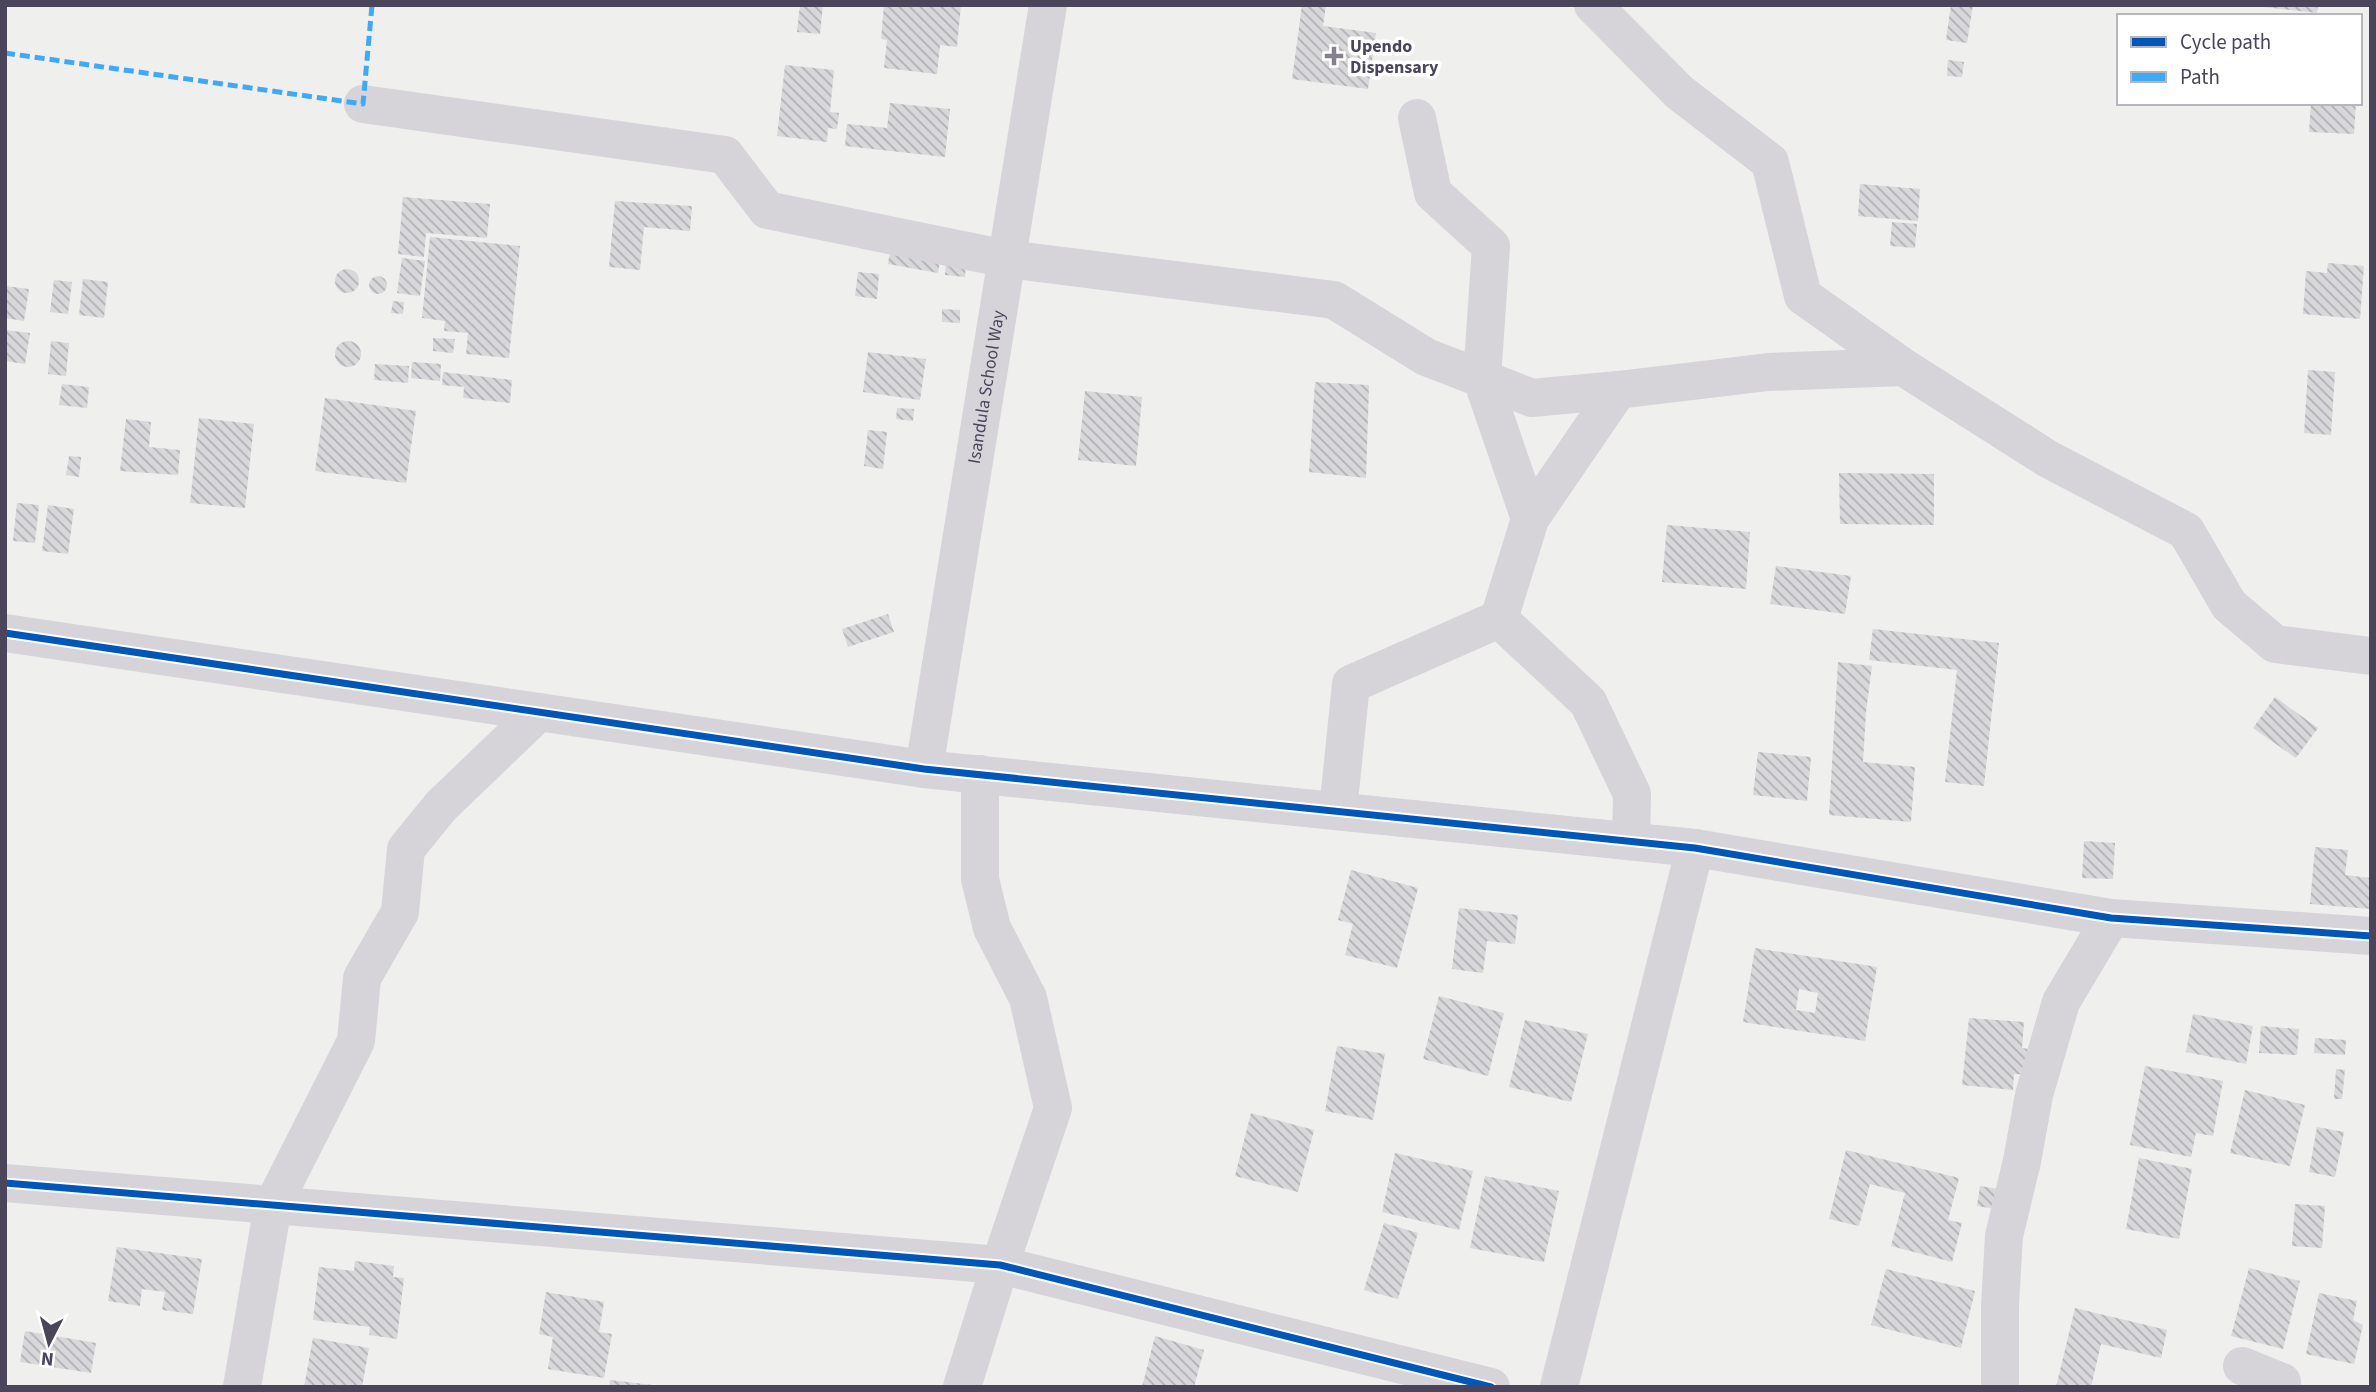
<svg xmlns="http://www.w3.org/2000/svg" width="2376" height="1392" font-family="'Source Sans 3',sans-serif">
<defs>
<pattern id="building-back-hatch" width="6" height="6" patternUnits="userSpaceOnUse" patternTransform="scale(1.75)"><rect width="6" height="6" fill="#d8d7da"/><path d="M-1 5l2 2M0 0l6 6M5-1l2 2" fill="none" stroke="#b1b0b4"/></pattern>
</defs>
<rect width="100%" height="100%" fill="#efefee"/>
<g fill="url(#building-back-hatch)" fill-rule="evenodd">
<polygon points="800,5 823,5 820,34 797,32"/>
<polygon points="884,5 961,5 957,47 940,45 937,74 884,68 887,40 881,39"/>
<polygon points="1302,5 1326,5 1323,26 1376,33 1368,89 1292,79"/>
<polygon points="1951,5 1973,5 1967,43 1946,40"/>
<polygon points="2264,5 2318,5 2317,13 2264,7"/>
<polygon points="1948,60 1964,62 1962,77 1947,76"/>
<polygon points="785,65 834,70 830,112 839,113 837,129 828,128 827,142 777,136"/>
<polygon points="890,103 950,109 945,157 845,146 847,124 887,128"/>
<polygon points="2311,103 2356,103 2354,134 2309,132"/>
<polygon points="1860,184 1920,189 1918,221 1858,216"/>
<polygon points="403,197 490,204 487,238 426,233 424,257 398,254"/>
<polygon points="615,201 692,206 690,231 644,227 640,270 609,267"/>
<polygon points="1892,222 1917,224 1915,248 1890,246"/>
<polygon points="430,237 520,246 509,358 466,354 468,333 444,331 445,321 422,318"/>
<polygon points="891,245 941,254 938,273 888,264"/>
<polygon points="402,258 425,261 420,296 397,293"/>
<polygon points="946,260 966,261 965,277 945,275"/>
<polygon points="2328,263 2364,266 2360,319 2303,314 2306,271 2327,273"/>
<circle cx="347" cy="281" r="12"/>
<polygon points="858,272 879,274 877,299 855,296"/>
<circle cx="378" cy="285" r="9"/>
<polygon points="83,279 108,282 104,318 79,315"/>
<polygon points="54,280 72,282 68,314 50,312"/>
<polygon points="5,286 29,289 24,321 5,318"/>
<polygon points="393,301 404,302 403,314 391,313"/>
<polygon points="942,309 960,310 960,323 942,322"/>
<polygon points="5,330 30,333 25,364 5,361"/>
<polygon points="433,338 455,339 453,353 433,351"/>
<polygon points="51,341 69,343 66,376 48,374"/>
<circle cx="348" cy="354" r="13"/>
<polygon points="868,352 926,359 920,400 863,392"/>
<polygon points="412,362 441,364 440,381 411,378"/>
<polygon points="375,364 409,366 408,383 374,380"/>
<polygon points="2308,370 2335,372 2331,435 2304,433"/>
<polygon points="443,372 512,380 510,403 463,398 464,387 442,385"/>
<polygon points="1315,382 1369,385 1366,478 1309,472"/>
<polygon points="62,384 89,387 87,408 59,405"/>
<polygon points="1085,391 1142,397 1136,466 1078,460"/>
<polygon points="325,398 416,411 406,483 315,471"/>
<polygon points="897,408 914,409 913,421 896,419"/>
<polygon points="199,418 254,424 245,508 190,503"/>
<polygon points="126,419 151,422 149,447 180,450 178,475 120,471"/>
<polygon points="868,430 887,432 883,469 864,466"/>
<polygon points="69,456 81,457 79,477 66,475"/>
<polygon points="1839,473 1934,474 1934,525 1840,524"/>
<polygon points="17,503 39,505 35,543 13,541"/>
<polygon points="48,505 74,509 68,554 42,551"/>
<polygon points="1667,525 1750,532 1746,589 1662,582"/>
<polygon points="1776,566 1851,576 1845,614 1770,604"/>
<polygon points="888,614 894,632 848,647 842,629"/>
<polygon points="1873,629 1999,643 1984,786 1945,782 1957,670 1869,660"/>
<polygon points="1838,662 1872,666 1866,712 1863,762 1915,767 1911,822 1829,815"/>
<polygon points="2275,697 2318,728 2296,758 2253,728"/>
<polygon points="1758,752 1811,757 1807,801 1753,795"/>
<polygon points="2084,841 2115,843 2113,879 2082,878"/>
<polygon points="2315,847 2348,850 2345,875 2371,878 2371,909 2310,904"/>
<polygon points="1351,870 1418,888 1397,968 1345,955 1353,924 1338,920"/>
<polygon points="1459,908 1518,915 1515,944 1487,941 1483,973 1452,969"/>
<path d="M 1755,948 L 1877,967 L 1865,1041 L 1743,1022 ZM 1799,989 L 1818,993 L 1815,1013 L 1796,1010 Z"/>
<polygon points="1439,996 1504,1013 1488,1076 1423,1059"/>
<polygon points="2193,1014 2253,1026 2246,1064 2186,1052"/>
<polygon points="1969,1018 2024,1022 2022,1048 2035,1050 2032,1075 2014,1074 2013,1090 1962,1085"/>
<polygon points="1525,1020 1588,1034 1571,1102 1509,1087"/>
<polygon points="2261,1026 2299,1029 2297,1055 2259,1053"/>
<polygon points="2315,1038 2346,1040 2345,1055 2314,1053"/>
<polygon points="1337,1046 1385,1054 1373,1120 1325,1111"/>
<polygon points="2145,1066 2223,1081 2213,1136 2196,1133 2191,1157 2130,1145"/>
<polygon points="2336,1069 2345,1070 2342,1099 2334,1099"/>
<polygon points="2245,1090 2305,1105 2290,1166 2230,1153"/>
<polygon points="1251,1113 1314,1130 1298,1192 1235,1176"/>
<polygon points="2317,1127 2344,1132 2335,1177 2309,1172"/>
<polygon points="1846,1150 1959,1178 1948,1220 1962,1223 1952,1262 1891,1246 1905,1193 1870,1184 1859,1226 1829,1219"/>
<polygon points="1395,1153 1473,1171 1459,1230 1382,1212"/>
<polygon points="2139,1158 2192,1169 2179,1239 2126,1229"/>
<polygon points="1485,1176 1559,1191 1544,1262 1470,1248"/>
<polygon points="1980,1186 2004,1190 2001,1210 1977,1206"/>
<polygon points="2295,1204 2325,1206 2322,1248 2292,1246"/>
<polygon points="1384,1223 1418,1233 1398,1299 1364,1290"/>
<polygon points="117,1247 202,1259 193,1314 162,1310 165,1292 142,1289 140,1306 108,1301"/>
<polygon points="355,1261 394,1266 393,1277 404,1278 397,1339 369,1335 370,1327 313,1320 319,1267 354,1271"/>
<polygon points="2249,1268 2300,1281 2283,1349 2231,1336"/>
<polygon points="1886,1269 1975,1291 1961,1348 1871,1325"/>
<polygon points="546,1292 604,1302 599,1332 612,1334 604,1378 548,1369 553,1337 539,1334"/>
<polygon points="2319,1293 2357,1301 2353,1320 2363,1325 2354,1364 2306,1354"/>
<polygon points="2075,1308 2167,1330 2161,1358 2101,1344 2091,1387 2056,1387"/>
<polygon points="25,1331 96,1343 91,1373 20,1362"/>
<polygon points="1155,1336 1204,1350 1194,1387 1142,1387"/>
<polygon points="313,1338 369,1348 362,1387 304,1387"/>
<polygon points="610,1380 653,1385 653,1387 609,1387"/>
</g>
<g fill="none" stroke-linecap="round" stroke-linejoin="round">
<g stroke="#d6d4d9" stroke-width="38">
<polyline points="1593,5 1679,92 1770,162 1803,296 1903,367 2048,459 2186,531 2229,605 2275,644 2371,656"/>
<polyline points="363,104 725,155 767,210 1007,259 1334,300 1426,357 1532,398 1618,390"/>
<polyline points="1417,118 1433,193 1491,246 1482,379 1530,519"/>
<polyline points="1499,619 1588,702 1632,794 1631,841"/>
<polyline points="5,633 924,769 1695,848 2111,918 2371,936"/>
<path id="s1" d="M 924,769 L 1048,5"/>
<polyline points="1338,811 1351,684 1499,619 1530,519 1618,390 1768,372 1903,367"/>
<polyline points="5,1183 1000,1265 1491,1387"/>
<polyline points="2242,1366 2282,1382 2281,1387"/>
<polyline points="242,1387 273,1205 356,1041 362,978 400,912 406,849 441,806 539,712"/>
<polyline points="962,1387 1000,1265 1053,1108 1028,998 992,928 980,879 980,774"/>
<polyline points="1559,1387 1695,848"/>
<polyline points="2000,1387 2000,1305 2004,1236 2022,1161 2034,1095 2061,1002 2111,918"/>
</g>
<polyline stroke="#3fa9f5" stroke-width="5" stroke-dasharray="10 5" stroke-linecap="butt" points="5,53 363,104 372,5"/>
<defs>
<g id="cycleway">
<polyline points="5,633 924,769 1695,848 2111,918 2371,936"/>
<polyline points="5,1183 1000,1265 1491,1387"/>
</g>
</defs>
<use href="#cycleway" stroke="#fff" stroke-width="11"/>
<use href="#cycleway" stroke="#0057b8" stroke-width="7"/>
</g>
<path fill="#84808e" stroke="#fff" stroke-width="2.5" d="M1330.5 45.5h7v7h7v7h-7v7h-7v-7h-7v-7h7z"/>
<g text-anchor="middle" stroke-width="7" stroke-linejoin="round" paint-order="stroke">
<g font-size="18" font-weight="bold" fill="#4b455b" stroke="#fff" text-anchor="start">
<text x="1350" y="52">Upendo<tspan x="1350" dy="21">Dispensary</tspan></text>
</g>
<g font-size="18" fill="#4b455b" stroke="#fff">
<text dy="6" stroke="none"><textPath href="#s1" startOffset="387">Isandula School Way</textPath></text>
</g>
</g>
<rect width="2376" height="1392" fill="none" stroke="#4b455b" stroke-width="14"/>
<rect x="2117" y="14" width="245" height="91" fill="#ffffff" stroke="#b7b5bd" stroke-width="2"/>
<rect x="2131" y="37" width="35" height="10" fill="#0057b8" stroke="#b7b5bd" stroke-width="2"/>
<text x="2180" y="49" font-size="21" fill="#4b455b">Cycle path</text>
<rect x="2131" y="72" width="35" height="10" fill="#3fa9f5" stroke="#b7b5bd" stroke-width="2"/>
<text x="2180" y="84" font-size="21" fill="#4b455b">Path</text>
<g transform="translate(49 1343) rotate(186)" stroke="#ffffff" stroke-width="5" paint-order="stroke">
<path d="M0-5L12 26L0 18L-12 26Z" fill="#4b455b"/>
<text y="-10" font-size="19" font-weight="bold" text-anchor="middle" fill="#4b455b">N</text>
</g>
</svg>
